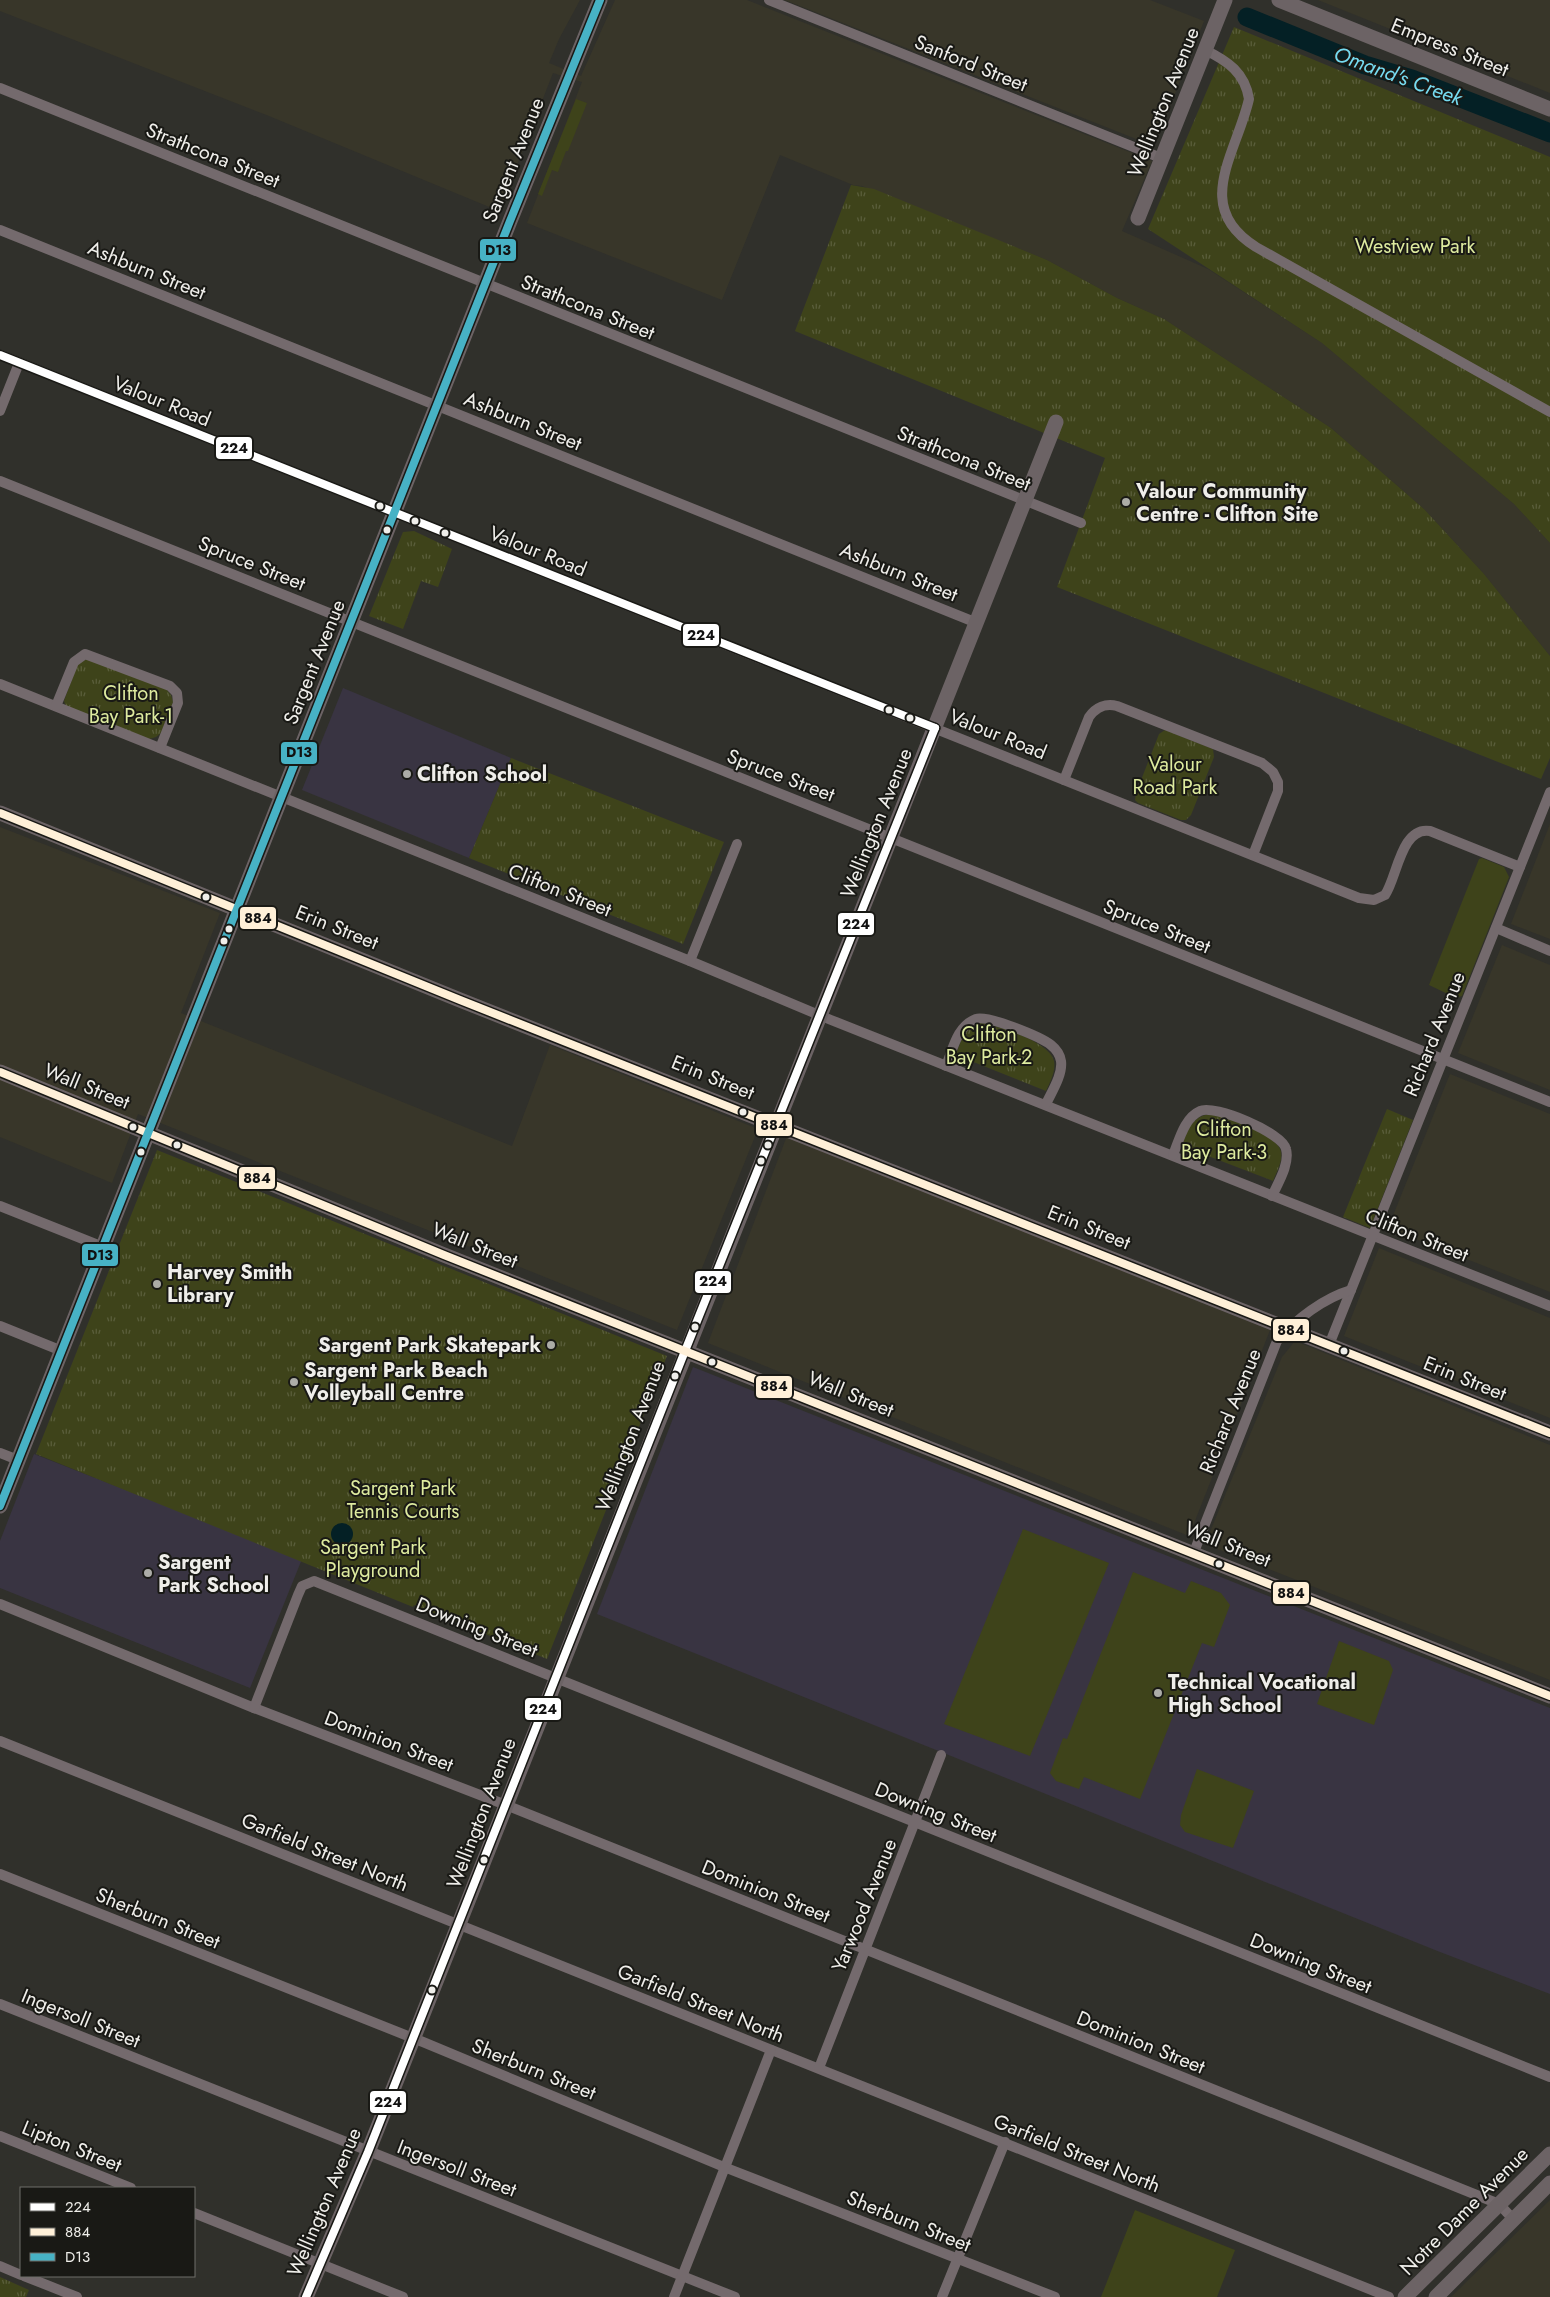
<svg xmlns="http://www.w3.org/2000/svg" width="1550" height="2297" font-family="Jost,sans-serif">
<defs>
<pattern id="park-tufts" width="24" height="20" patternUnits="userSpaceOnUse" patternTransform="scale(1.25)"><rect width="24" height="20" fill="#3e431a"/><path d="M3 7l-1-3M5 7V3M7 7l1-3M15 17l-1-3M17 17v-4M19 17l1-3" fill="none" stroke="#5a5e3b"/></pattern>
</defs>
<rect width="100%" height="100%" fill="#30302b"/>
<g fill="#383629">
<polygon points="0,0 580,0 559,39 549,63 581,76 615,0 747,0 1152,161 1122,231 1208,269 1322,343 1514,504 1550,543 1550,656 1484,574 1424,509 1331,428 1164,319 1117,298 1047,260 862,186 853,185 780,155 722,300 527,223 582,82 553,73 499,211 269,116 0,11"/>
<polygon points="785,0 1150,0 1204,21 1154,146"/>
<polygon points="1318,0 1550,0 1550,93"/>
<polygon points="1550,824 1550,939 1511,924"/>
<polygon points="0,827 220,913 181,1013 512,1146 550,1045 758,1129 677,1330 138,1114 112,1183 0,1137"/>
<polygon points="1502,945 1550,965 1550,1090 1458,1053"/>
<polygon points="1450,1074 1550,1114 1550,1292 1388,1228"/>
<polygon points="787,1136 1270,1330 1189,1536 708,1343"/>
<polygon points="1379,1248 1550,1318 1550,1418 1344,1336"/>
<polygon points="1295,1341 1550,1445 1550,1680 1205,1544 1282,1357"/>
<polygon points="1550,2200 1550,2297 1451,2297"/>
</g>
<g fill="#393442">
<polygon points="343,688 511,758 469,858 302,790"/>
<polygon points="693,1367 1550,1708 1550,1994 1440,1952 597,1614"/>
<polygon points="34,1454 302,1559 250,1688 0,1588 0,1541"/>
</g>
<g fill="#3e431a">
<polygon points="576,99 587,103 568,151 566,151 558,172 552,170 542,196 538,194"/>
<polygon points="1482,858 1504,867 1509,877 1462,996 1456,998 1429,985 1479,859"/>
<polygon points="1023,1529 1109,1563 1030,1756 944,1724"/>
<polygon points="1133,1572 1185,1593 1191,1581 1221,1593 1230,1605 1214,1647 1202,1643 1140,1799 1084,1777 1079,1789 1056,1781 1050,1773 1063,1738 1067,1739"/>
<polygon points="1339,1641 1389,1661 1393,1670 1374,1725 1317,1704"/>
<polygon points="1197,1769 1254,1791 1233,1848 1185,1832 1180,1825 1181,1815"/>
<polygon points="1135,2210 1235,2250 1217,2297 1101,2297"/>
</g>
<g fill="url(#park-tufts)">
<polygon points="1234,27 1550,157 1550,543 1514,504 1322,343 1148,229"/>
<polygon points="851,185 874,189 1047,260 1117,298 1164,319 1331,428 1424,509 1484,574 1550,656 1550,758 1541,779 1057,587 1105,458 795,331"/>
<polygon points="414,531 452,549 438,587 421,581 403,629 369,616 403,532"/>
<polygon points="85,660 91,660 166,689 171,695 173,702 161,733 156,737 149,739 66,706 64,701 78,663"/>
<polygon points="1165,730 1213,749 1214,757 1191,815 1186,820 1181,820 1138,803 1135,800 1136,793 1159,734"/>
<polygon points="511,758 724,842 683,944 469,858"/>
<path d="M 981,1023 C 999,1026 1050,1042 1054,1061 C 1056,1071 1050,1082 1046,1091 L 956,1055 C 961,1040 965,1028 981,1023 Z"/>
<polygon points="1387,1109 1413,1120 1370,1228 1343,1217"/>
<path d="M 1211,1114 C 1227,1117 1278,1135 1281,1152 C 1283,1161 1276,1173 1273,1181 L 1182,1146 C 1188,1129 1192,1116 1211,1114 Z"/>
<polygon points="157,1150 667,1356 547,1659 414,1605 413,1607 36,1454"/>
<polygon points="0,2277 29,2290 26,2297 0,2297"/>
</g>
<circle fill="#042025" cx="342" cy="1534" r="11"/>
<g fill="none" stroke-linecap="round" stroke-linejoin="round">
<polyline stroke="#042025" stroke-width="19" points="1247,17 1365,65 1412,79 1550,133"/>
<g stroke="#746a6d" stroke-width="10">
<polyline points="769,0 1161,158"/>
<path d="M 1205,50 C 1228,61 1245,73 1249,99 C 1236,155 1192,207 1256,247 L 1550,412"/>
<polyline points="0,88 1081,523"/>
<polyline points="0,230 977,623"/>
<path d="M 0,355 L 1359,898 L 1374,900 L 1385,895 C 1397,878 1401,826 1430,831 L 1520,867"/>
<polyline points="0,411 19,363"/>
<polyline points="0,481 1550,1102"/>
<polyline points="0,684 690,961 831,1020 1550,1306"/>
<polyline points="56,706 74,662 85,654 170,686 177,693 178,703 160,748"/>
<path d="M 1064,780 L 1089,717 C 1096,707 1106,703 1117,706 L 1262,763 L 1273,772 L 1278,782 L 1278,791 L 1253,855"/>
<polyline points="1496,928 1550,951"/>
<polyline points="690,961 737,844"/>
<path d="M 946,1066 C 953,1049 957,1026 976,1019 C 988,1015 1041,1037 1051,1045 C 1056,1049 1060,1055 1061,1061 C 1063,1075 1051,1093 1046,1104"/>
<path d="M 1173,1155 C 1179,1141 1184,1118 1200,1111 C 1214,1104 1283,1133 1286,1149 C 1290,1164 1278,1183 1272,1196"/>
<polyline points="0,1206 103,1247"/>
<polyline points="0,1326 62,1351"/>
<polyline points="1329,1345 1550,792"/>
<polyline points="0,1453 18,1460"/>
<path d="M 1194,1552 L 1277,1341 C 1296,1319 1324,1298 1351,1290"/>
<polyline points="0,1604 254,1708 506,1805 1499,2204 1513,2219"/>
<polyline points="254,1708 298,1595 302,1586 314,1581 1550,2077"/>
<polyline points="0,1741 1389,2297"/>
<polyline points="0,1874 423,2042 724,2167 1055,2297"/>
<polyline points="0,2004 735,2297"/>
<polyline points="819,2068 941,1755"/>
<polyline points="0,2136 131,2188"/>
<polyline points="194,2213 403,2297"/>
<polyline points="0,2266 21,2275"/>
<polyline points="24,2276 77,2297"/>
<polyline points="674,2297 771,2050"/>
<polyline points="942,2297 1005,2142"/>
</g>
<g stroke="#6c6365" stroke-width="15">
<polyline points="1279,0 1550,109"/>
<polyline points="1138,218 1225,0"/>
<polyline points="0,813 460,1000 1550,1433"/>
<polyline points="0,1072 444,1255 1550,1696"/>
<polyline points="0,1506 510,221 600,0"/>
<polyline points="306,2297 368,2152 437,1979 1056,422"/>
<polyline points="1405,2297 1550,2154"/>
<polyline points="1436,2297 1550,2183"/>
</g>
<defs>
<g id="bus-1">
<polyline points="0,355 935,728"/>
<polyline points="306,2297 368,2152 681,1361 935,728"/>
</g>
<g id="bus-2">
<polyline points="0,813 460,1000 1550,1433"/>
<polyline points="0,1072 444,1255 1550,1696"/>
</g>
<polyline id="bus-3" points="0,1506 510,221 600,0"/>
</defs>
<use href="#bus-1" stroke="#191915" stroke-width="11"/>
<use href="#bus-2" stroke="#191915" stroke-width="11"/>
<use href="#bus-3" stroke="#191915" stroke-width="11"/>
<use href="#bus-1" stroke="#fff" stroke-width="8"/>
<use href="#bus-2" stroke="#fff0d8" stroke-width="8"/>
<use href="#bus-3" stroke="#47b2c5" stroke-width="8"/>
</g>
<g fill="#acaca7" stroke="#191915" stroke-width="2">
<circle cx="1126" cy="502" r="5"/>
<circle cx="407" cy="774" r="5"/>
<circle cx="157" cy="1284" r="5"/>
<circle cx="551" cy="1345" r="5"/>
<circle cx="294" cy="1382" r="5"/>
<circle cx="148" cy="1573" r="5"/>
<circle cx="1158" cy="1693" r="5"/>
</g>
<g fill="#efeeea" stroke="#191915" stroke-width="2">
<circle cx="380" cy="506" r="4.5"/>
<circle cx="415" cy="521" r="4.5"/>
<circle cx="387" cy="530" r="4.5"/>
<circle cx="445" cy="533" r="4.5"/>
<circle cx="889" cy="710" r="4.5"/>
<circle cx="910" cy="718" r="4.5"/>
<circle cx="206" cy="897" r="4.5"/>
<circle cx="229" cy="929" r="4.5"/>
<circle cx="224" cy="941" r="4.5"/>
<circle cx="743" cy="1112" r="4.5"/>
<circle cx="133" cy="1127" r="4.5"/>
<circle cx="177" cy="1145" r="4.5"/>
<circle cx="768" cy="1145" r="4.5"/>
<circle cx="141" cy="1152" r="4.5"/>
<circle cx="761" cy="1161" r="4.5"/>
<circle cx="695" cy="1327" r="4.5"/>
<circle cx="1344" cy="1351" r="4.5"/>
<circle cx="712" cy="1362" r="4.5"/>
<circle cx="675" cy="1376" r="4.5"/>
<circle cx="1219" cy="1564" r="4.5"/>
<circle cx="484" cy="1860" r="4.5"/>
<circle cx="432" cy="1990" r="4.5"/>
</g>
<g text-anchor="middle" stroke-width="4" stroke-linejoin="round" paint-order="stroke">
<g font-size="20" fill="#efeeea" stroke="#191915">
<text transform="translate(1450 47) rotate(22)" y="7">Empress Street</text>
<text transform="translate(971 63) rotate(22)" y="7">Sanford Street</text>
<text transform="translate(1163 102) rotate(-68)" y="7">Wellington Avenue</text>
<text transform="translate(213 155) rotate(22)" y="7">Strathcona Street</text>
<text transform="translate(513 160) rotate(-68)" y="7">Sargent Avenue</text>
<text transform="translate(147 270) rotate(22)" y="7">Ashburn Street</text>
<text transform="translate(588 307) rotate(22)" y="7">Strathcona Street</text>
<text transform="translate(162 401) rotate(22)" y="7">Valour Road</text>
<text transform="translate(523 421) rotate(22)" y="7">Ashburn Street</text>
<text transform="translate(964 458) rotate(22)" y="7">Strathcona Street</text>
<text transform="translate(538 551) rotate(22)" y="7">Valour Road</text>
<text transform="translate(252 563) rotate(22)" y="7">Spruce Street</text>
<text transform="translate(899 572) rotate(22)" y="7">Ashburn Street</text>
<text transform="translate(314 662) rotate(-68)" y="7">Sargent Avenue</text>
<text transform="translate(998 734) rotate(22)" y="7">Valour Road</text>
<text transform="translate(781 775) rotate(21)" y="7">Spruce Street</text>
<text transform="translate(876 823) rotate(-68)" y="7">Wellington Avenue</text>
<text transform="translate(560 890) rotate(22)" y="7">Clifton Street</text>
<text transform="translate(1157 926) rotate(22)" y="7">Spruce Street</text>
<text transform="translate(337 927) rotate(22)" y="7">Erin Street</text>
<text transform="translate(1434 1034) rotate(-68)" y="7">Richard Avenue</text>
<text transform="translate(713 1077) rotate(22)" y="7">Erin Street</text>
<text transform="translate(87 1086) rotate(22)" y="7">Wall Street</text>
<text transform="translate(1089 1227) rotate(22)" y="7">Erin Street</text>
<text transform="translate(1417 1235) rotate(22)" y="7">Clifton Street</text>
<text transform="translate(475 1245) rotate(22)" y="7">Wall Street</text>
<text transform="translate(1465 1378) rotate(22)" y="7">Erin Street</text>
<text transform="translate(851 1394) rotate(22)" y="7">Wall Street</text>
<text transform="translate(1230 1411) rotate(-68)" y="7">Richard Avenue</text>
<text transform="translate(630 1436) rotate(-69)" y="7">Wellington Avenue</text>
<text transform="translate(1228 1544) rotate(22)" y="7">Wall Street</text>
<text transform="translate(477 1627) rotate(22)" y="7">Downing Street</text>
<text transform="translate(389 1741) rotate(21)" y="7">Dominion Street</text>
<text transform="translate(936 1812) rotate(22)" y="7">Downing Street</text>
<text transform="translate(481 1813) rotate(-69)" y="7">Wellington Avenue</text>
<text transform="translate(325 1852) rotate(22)" y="7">Garfield Street North</text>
<text transform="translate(766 1891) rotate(22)" y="7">Dominion Street</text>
<text transform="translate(864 1905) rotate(-68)" y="7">Yarwood Avenue</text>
<text transform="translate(158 1918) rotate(22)" y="7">Sherburn Street</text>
<text transform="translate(1311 1963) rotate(22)" y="7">Downing Street</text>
<text transform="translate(701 2003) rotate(22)" y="7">Garfield Street North</text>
<text transform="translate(81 2018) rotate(22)" y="7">Ingersoll Street</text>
<text transform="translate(1141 2042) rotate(22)" y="7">Dominion Street</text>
<text transform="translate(534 2069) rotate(22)" y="7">Sherburn Street</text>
<text transform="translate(72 2146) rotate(22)" y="7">Lipton Street</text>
<text transform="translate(1077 2153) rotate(22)" y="7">Garfield Street North</text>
<text transform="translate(457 2168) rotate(21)" y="7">Ingersoll Street</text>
<text transform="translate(324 2202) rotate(-67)" y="7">Wellington Avenue</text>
<text transform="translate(1464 2211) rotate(-45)" y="7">Notre Dame Avenue</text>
<text transform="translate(909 2221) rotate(22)" y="7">Sherburn Street</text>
</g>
<g font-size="20" fill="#deeb9f" stroke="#191915">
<text x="1415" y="253">Westview Park</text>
<text x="131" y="700">Clifton<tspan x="131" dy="23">Bay Park-1</tspan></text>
<text x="1175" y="771">Valour<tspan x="1175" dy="23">Road Park</tspan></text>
<text x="989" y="1041">Clifton<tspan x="989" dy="23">Bay Park-2</tspan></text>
<text x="1224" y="1136">Clifton<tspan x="1224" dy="23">Bay Park-3</tspan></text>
<text x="403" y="1495">Sargent Park<tspan x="403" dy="23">Tennis Courts</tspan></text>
<text x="373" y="1554">Sargent Park<tspan x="373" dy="23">Playground</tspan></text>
</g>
<g font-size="20" font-weight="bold" fill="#efeeea" stroke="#191915" text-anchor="start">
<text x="1136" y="498">Valour Community<tspan x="1136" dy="23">Centre - Clifton Site</tspan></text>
<text x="417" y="781">Clifton School</text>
<text x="167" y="1279">Harvey Smith<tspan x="167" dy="23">Library</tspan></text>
<text x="541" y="1352" text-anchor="end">Sargent Park Skatepark</text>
<text x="304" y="1377">Sargent Park Beach<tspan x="304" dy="23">Volleyball Centre</tspan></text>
<text x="158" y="1569">Sargent<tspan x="158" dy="23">Park School</tspan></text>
<text x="1168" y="1689">Technical Vocational<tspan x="1168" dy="23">High School</tspan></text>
</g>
<g font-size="21" font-style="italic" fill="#76dbf0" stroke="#191915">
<text transform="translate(1398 76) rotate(20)" y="7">Omand's Creek</text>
</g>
</g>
<g stroke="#191915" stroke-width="2">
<rect x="479" y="238" width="38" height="24" rx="5" fill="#47b2c5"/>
<rect x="215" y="436" width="38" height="24" rx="5" fill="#fff"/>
<rect x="682" y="623" width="38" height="24" rx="5" fill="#fff"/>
<rect x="280" y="741" width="38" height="24" rx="5" fill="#47b2c5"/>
<rect x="239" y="906" width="38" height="24" rx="5" fill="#fff0d8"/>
<rect x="837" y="912" width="38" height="24" rx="5" fill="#fff"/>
<rect x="755" y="1113" width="38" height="24" rx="5" fill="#fff0d8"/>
<rect x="238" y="1166" width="38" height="24" rx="5" fill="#fff0d8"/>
<rect x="81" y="1243" width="38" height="24" rx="5" fill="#47b2c5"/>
<rect x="694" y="1270" width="38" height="24" rx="5" fill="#fff"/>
<rect x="1272" y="1318" width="38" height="24" rx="5" fill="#fff0d8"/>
<rect x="755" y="1375" width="38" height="24" rx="5" fill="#fff0d8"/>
<rect x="1272" y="1581" width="38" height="24" rx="5" fill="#fff0d8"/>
<rect x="524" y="1697" width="38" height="24" rx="5" fill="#fff"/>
<rect x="369" y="2090" width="38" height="24" rx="5" fill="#fff"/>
</g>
<g font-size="14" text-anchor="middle" font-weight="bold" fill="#111">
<text x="498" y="255">D13</text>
<text x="234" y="453">224</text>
<text x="701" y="640">224</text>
<text x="299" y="757">D13</text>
<text x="258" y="923">884</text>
<text x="856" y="929">224</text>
<text x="774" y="1130">884</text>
<text x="257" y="1183">884</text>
<text x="100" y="1260">D13</text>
<text x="713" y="1286">224</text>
<text x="1291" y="1335">884</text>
<text x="774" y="1391">884</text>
<text x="1291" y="1598">884</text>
<text x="543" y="1714">224</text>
<text x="388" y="2107">224</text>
</g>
<rect x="20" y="2187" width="175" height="90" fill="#191915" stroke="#6f6e6a"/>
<rect x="30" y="2203" width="25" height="8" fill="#ffffff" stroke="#6f6e6a"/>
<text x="65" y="2212" font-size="15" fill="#efeeea">224</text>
<rect x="30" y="2228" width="25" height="8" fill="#fff0d8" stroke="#6f6e6a"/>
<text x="65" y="2237" font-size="15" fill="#efeeea">884</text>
<rect x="30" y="2253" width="25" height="8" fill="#47b2c5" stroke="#6f6e6a"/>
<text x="65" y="2262" font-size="15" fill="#efeeea">D13</text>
</svg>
